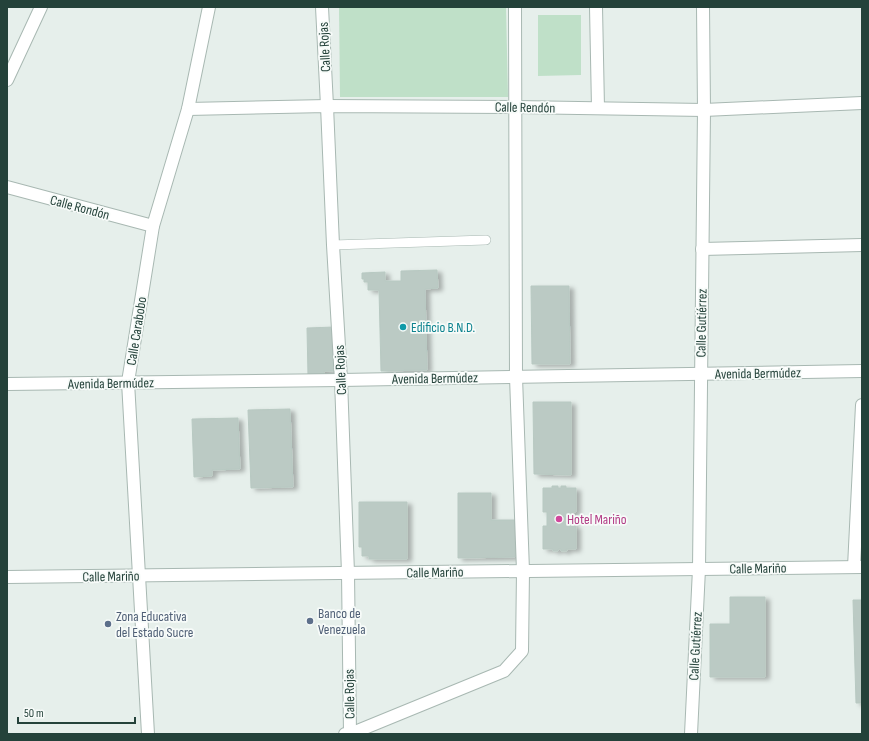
<svg xmlns="http://www.w3.org/2000/svg" width="869" height="741" font-family="'Sofia Sans Condensed',sans-serif">
<defs>
<filter id="shadow"><feDropShadow dx="4.5" dy="2.5" stdDeviation="2" flood-color="#0004"/></filter>
</defs>
<rect width="100%" height="100%" fill="#e6efeb"/>
<g fill="#bfe0c8">
<polygon points="339,7 506,7 508,97 340,97"/>
<polygon points="538,15 581,15 581,75 538,76"/>
</g>
<g fill="#bbcac4" stroke="#b8c9c2" filter="url(#shadow)">
<polygon points="437,270 438,288 425,289 427,370 381,371 379,290 368,290 368,282 364,282 364,279 362,279 362,273 385,272 385,281 401,281 401,271"/>
<polygon points="531,286 569,286 570,364 532,364"/>
<polygon points="334,327 336,371 324,371 324,375 308,376 307,328"/>
<polygon points="533,402 571,402 571,475 534,474"/>
<polygon points="290,409 293,487 251,488 248,410"/>
<polygon points="238,418 240,469 212,470 212,476 194,477 192,419"/>
<polygon points="552,486 558,486 558,488 561,488 561,486 566,486 566,488 576,488 576,512 572,512 572,526 576,526 576,549 566,549 567,551 561,551 561,549 558,549 558,551 553,551 553,549 543,549 543,526 547,526 547,512 543,512 543,488 552,488"/>
<polygon points="458,493 491,493 491,520 515,520 515,557 458,558"/>
<polygon points="359,502 407,502 407,559 369,559 369,556 362,556 362,547 359,547"/>
<polygon points="730,597 765,597 765,677 710,677 710,624 730,624"/>
<polygon points="853,600 862,600 862,703 856,703"/>
</g>
<g fill="none" stroke-linecap="round" stroke-linejoin="round">
<defs>
<polyline id="service" points="333,245 486,240"/>
<g id="minor">
<polyline points="322,7 327,106 333,245 341,380 348,573 350,734"/>
<polyline points="596,7 598,108"/>
<polyline points="7,80 41,7"/>
<polyline points="188,109 327,106 516,107 704,110 862,103"/>
<polyline points="7,187 153,226"/>
<polyline points="702,249 862,245"/>
<polyline points="854,567 862,405"/>
<polyline points="148,734 128,382 153,226 188,109 209,7"/>
<polyline points="345,734 350,734 504,671 522,651 523,571 516,377 515,7"/>
<polyline points="691,734 699,569 704,110 703,7"/>
</g>
<g id="tertiary">
<polyline points="7,384 341,380 862,371"/>
<polyline points="7,577 862,567"/>
</g>
</defs>
<use href="#service" stroke="#a8b8b2" stroke-width="10"/>
<use href="#minor" stroke="#a8b8b2" stroke-width="14"/>
<use href="#tertiary" stroke="#a8b8b2" stroke-width="14"/>
<use href="#service" stroke="#fff" stroke-width="9"/>
<use href="#minor" stroke="#fff" stroke-width="12"/>
<use href="#tertiary" stroke="#fff" stroke-width="12"/>
</g>
<circle fill="#0f9aa8" stroke="#f7fbf9" stroke-width="1.5" cx="403" cy="327" r="4"/>
<circle fill="#d1479c" stroke="#f7fbf9" stroke-width="1.5" cx="559" cy="519" r="4"/>
<g fill="#5c6f8a" stroke="#f7fbf9" stroke-width="1.5">
<circle cx="310" cy="621" r="4"/>
<circle cx="108" cy="624" r="4"/>
</g>
<g text-anchor="middle" stroke-width="3.5" stroke-linejoin="round" paint-order="stroke">
<g font-size="14" fill="#24423a" stroke="#f7fbf9">
<text transform="translate(324 47) rotate(-93)" y="5">Calle Rojas</text>
<text transform="translate(525 107) rotate(1)" y="5">Calle Rendón</text>
<text transform="translate(80 207) rotate(15)" y="5">Calle Rondón</text>
<text transform="translate(701 323) rotate(-89)" y="5">Calle Gutiérrez</text>
<text transform="translate(136 331) rotate(-81)" y="5">Calle Carabobo</text>
<text transform="translate(340 370) rotate(-93)" y="5">Calle Rojas</text>
<text transform="translate(758 373) rotate(-1)" y="5">Avenida Bermúdez</text>
<text transform="translate(435 378) rotate(-1)" y="5">Avenida Bermúdez</text>
<text transform="translate(111 383) rotate(-1)" y="5">Avenida Bermúdez</text>
<text transform="translate(758 568) rotate(-1)" y="5">Calle Mariño</text>
<text transform="translate(435 572) rotate(-1)" y="5">Calle Mariño</text>
<text transform="translate(111 576) rotate(-1)" y="5">Calle Mariño</text>
<text transform="translate(695 646) rotate(-87)" y="5">Calle Gutiérrez</text>
<text transform="translate(349 694) rotate(-91)" y="5">Calle Rojas</text>
</g>
<g font-size="14" fill="#0d838f" stroke="#f7fbf9" text-anchor="start">
<text x="411" y="332">Edificio B.N.D.</text>
</g>
<g font-size="14" fill="#b23c85" stroke="#f7fbf9" text-anchor="start">
<text x="567" y="524">Hotel Mariño</text>
</g>
<g font-size="14" fill="#4e5e75" stroke="#f7fbf9" text-anchor="start">
<text x="318" y="618">Banco de<tspan x="318" dy="16">Venezuela</tspan></text>
<text x="116" y="621">Zona Educativa<tspan x="116" dy="16">del Estado Sucre</tspan></text>
</g>
</g>
<rect width="869" height="741" fill="none" stroke="#24423a" stroke-width="16"/>
<path d="M18 717v6h117v-6" fill="none" stroke="#24423a" stroke-width="2"/>
<text x="24" y="717" font-size="12" fill="#24423a" stroke="#f7fbf9" stroke-width="3" paint-order="stroke">50 m</text>
</svg>
